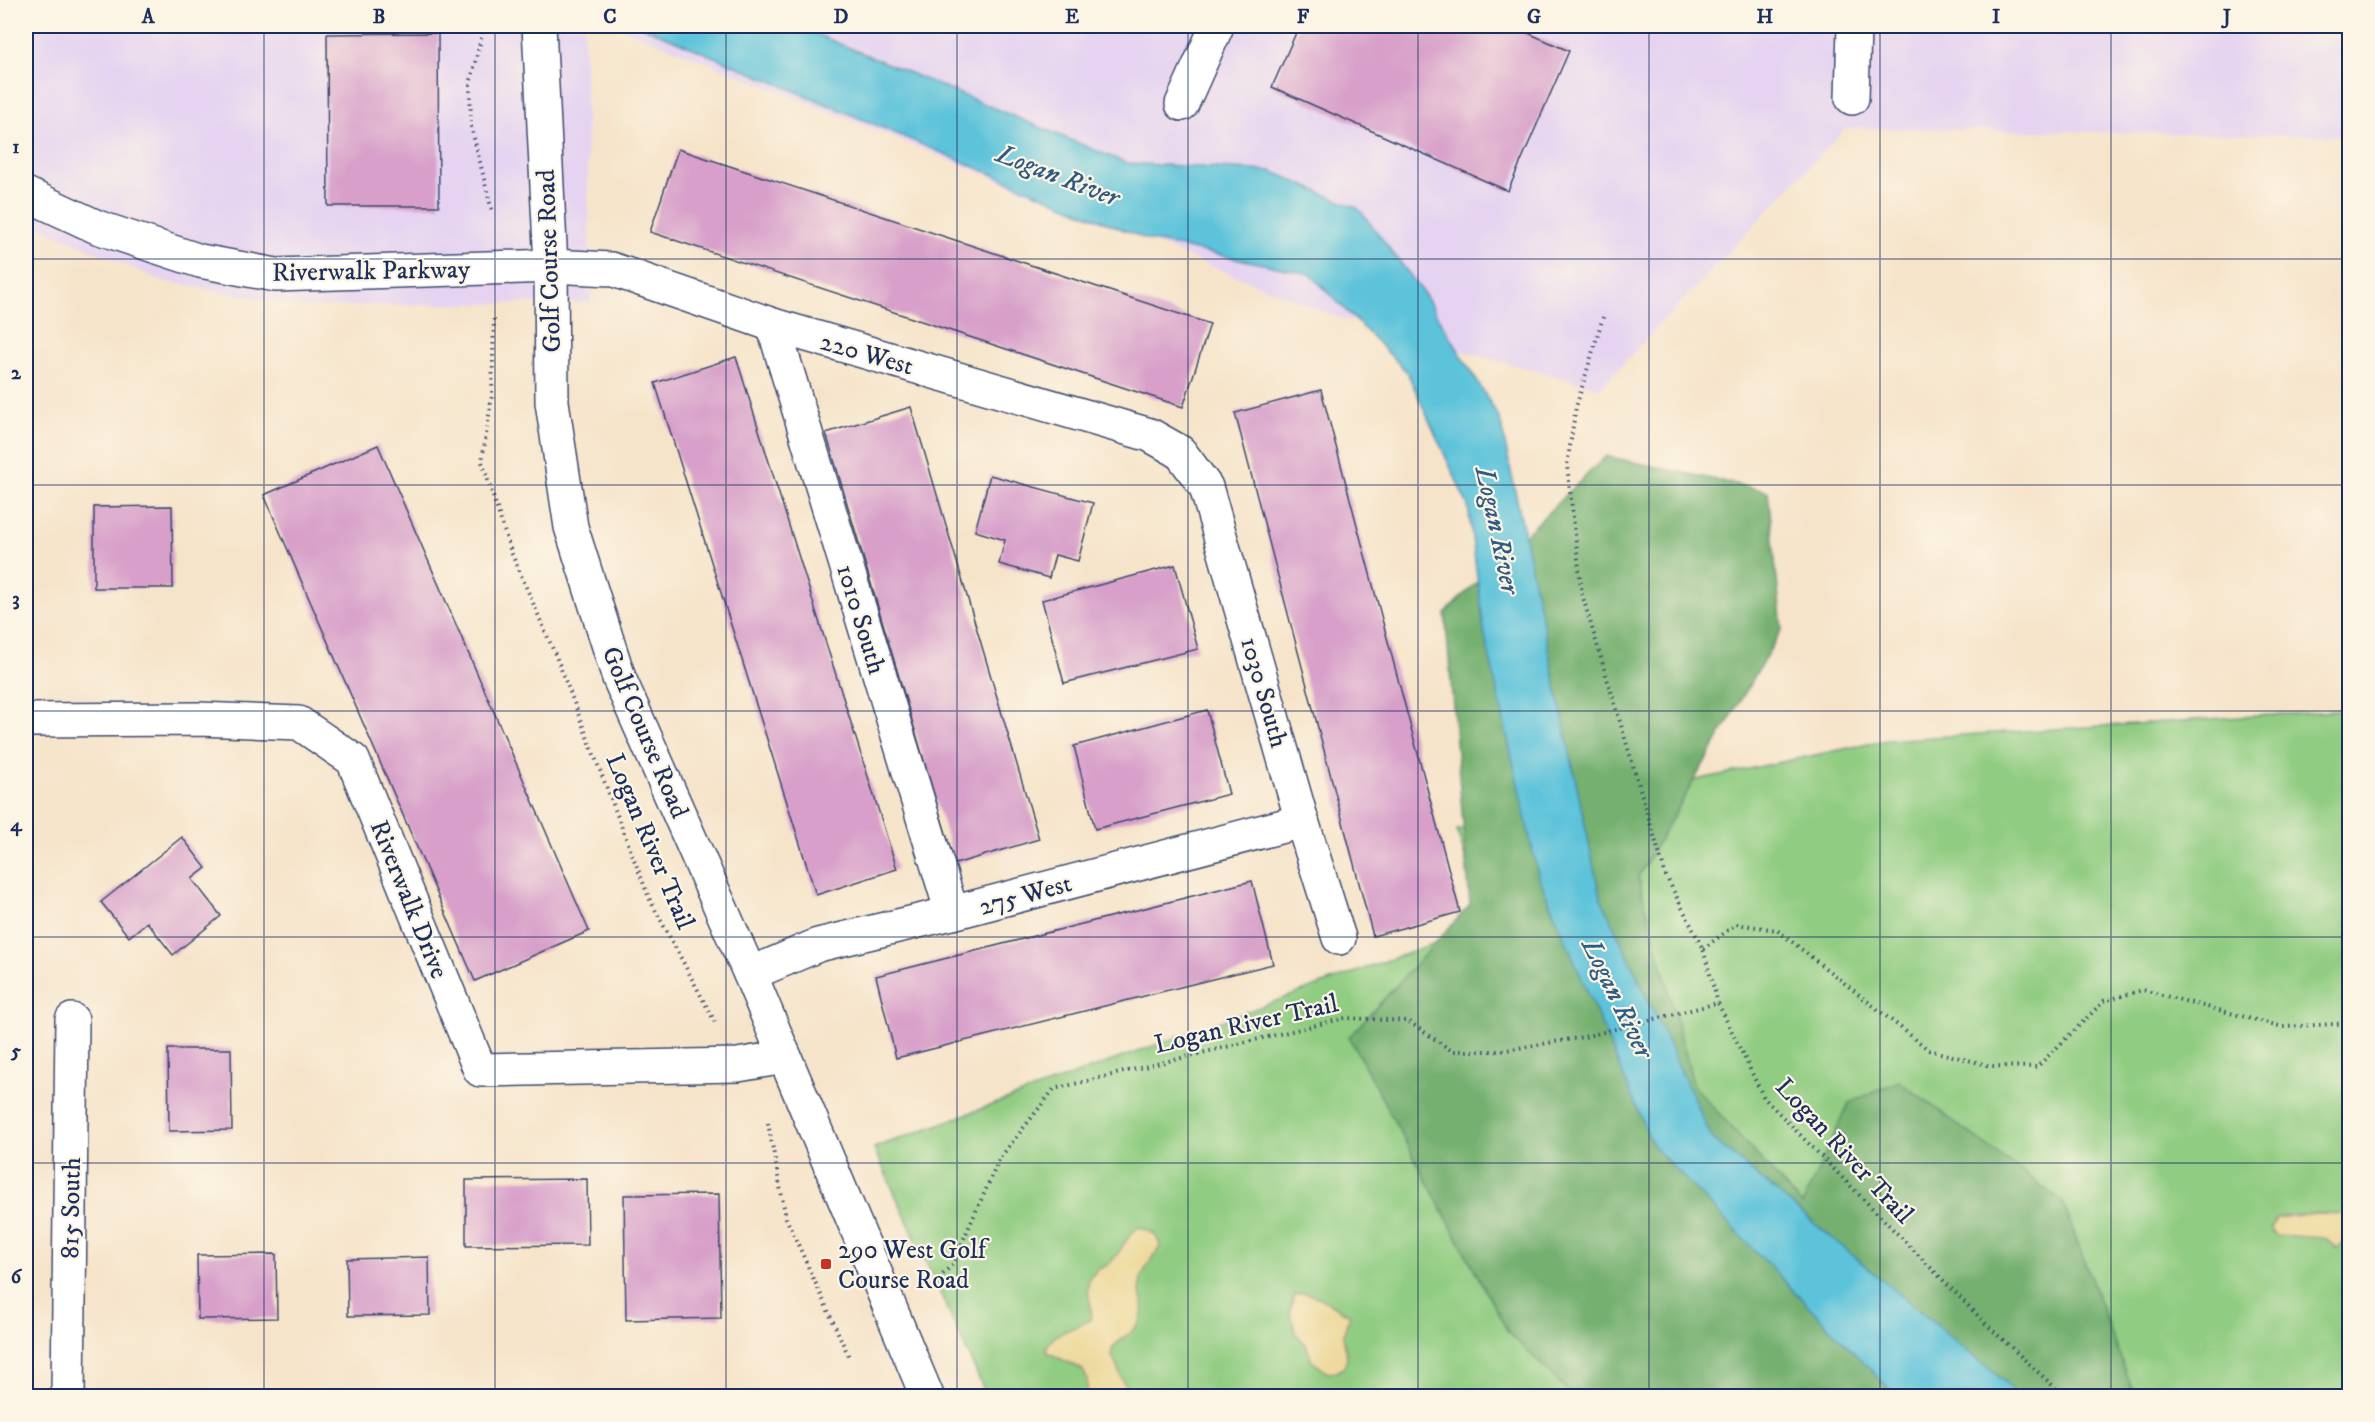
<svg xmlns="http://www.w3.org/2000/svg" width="2375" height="1422" font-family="'IM FELL DW Pica',serif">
<rect width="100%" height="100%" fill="#fcf5e5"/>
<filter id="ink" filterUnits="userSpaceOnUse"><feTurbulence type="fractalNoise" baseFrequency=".0167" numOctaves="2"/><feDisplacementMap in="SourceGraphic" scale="12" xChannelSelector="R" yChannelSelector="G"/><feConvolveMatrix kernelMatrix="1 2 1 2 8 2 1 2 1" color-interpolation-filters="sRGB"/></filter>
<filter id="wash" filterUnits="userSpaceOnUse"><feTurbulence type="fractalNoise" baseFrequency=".008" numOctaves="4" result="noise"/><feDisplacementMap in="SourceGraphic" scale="24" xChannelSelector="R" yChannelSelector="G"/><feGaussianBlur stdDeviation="1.35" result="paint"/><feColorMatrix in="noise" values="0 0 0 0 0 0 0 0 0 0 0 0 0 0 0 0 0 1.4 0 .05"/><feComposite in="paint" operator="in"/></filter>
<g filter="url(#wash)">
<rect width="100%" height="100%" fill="#f6e4ca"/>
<g fill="#e5d3f1">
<polygon points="26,26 584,26 591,302 304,307 162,281 26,221"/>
<polygon points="617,26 2349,26 2349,136 1846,128 1600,388 1340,318"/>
</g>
<polygon fill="#90cc81" stroke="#567e70" stroke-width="1.5" points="2349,710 2349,1396 987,1396 874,1148 1484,925 1457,830 1887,740"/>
<polygon fill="#74b06f" stroke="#487066" stroke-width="1.5" points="1606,456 1768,491 1782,629 1638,877 1694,1086 1802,1205 1849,1103 1899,1081 2062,1201 2135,1396 1573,1396 1508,1332 1349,1037 1470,905 1445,613"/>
<g fill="#eeda9e" stroke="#84847e" stroke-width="1.5">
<polygon points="2315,1213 2349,1214 2348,1239 2337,1248 2324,1238 2276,1235 2271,1229 2276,1218"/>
<path d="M 1139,1227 C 1152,1232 1156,1232 1160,1246 C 1155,1257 1144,1268 1141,1279 C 1138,1288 1141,1295 1142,1303 C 1145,1330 1127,1332 1112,1348 L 1112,1356 L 1128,1392 L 1126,1396 L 1087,1396 L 1087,1379 L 1083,1370 L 1047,1352 L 1047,1346 L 1055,1336 L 1090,1320 C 1094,1307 1088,1300 1088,1288 C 1088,1282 1092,1275 1096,1271 C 1100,1268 1105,1267 1109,1264 C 1121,1253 1126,1236 1139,1227 Z"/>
<polygon points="1304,1293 1321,1298 1350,1315 1343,1335 1347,1358 1344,1367 1337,1372 1328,1373 1312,1361 1306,1345 1295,1332 1290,1311 1294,1295"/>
</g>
<polygon fill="#5dc3da" stroke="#3c799c" stroke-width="1.5" points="641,26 797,26 1126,163 1271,171 1359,209 1423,292 1500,419 1600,896 1712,1138 2005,1382 2016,1396 1896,1396 1653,1146 1538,875 1484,631 1468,506 1407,372 1310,274 1148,240"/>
<g id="blocks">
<g fill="#d79fc9">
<polygon points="1299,26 1512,26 1569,51 1508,191 1272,87"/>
<polygon points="438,33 439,206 328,206 327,34"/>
<polygon points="678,149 1210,324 1183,407 650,232"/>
<polygon points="736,357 897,869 816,895 655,383"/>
<polygon points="1321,390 1460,912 1373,936 1235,413"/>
<polygon points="911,407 1039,839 955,864 826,433"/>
<polygon points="378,445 589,931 475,981 264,495"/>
<polygon points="990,475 1093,503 1078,561 1055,555 1049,578 999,564 1005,540 975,531"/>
<polygon points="172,506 173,588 94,588 94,507"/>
<polygon points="1175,565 1198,649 1064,683 1042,600"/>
<polygon points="1207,710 1229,794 1095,829 1074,746"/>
<polygon points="182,837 206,868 192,879 221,916 173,955 147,922 129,937 101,902"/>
<polygon points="1252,881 1273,964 896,1058 876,976"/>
<polygon points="168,1049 231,1049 232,1130 169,1131"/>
<polygon points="587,1179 588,1245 466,1246 466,1180"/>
<polygon points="719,1194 721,1318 626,1320 624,1195"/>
<polygon points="276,1254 277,1318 198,1319 197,1255"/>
<polygon points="429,1257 430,1315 348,1316 347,1259"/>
</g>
</g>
</g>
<g filter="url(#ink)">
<use href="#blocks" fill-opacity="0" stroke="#3c4a6e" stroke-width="1.5"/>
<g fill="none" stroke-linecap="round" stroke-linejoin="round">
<defs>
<g id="minor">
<polyline points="539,26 551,266 552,402 571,527 619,678 750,974 927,1396"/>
<polyline points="1852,98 1854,26"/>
<polyline points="1182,104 1217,26"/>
<polyline points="26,194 97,227 200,261 276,275 551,266 611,269 773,325 1150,435 1180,452 1206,487 1302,821 1339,938"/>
<polyline points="773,325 952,913"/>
<polyline points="26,720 199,719 299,723 353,760 480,1070 738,1065 785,1057"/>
<polyline points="750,974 818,945 952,913 1302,821"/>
<polyline points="68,1396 72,1020"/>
</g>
</defs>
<use href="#minor" stroke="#3c4a6e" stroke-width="36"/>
<g stroke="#3c4a6e" stroke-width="4" stroke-dasharray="1.5 4.5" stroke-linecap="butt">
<polyline points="484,26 470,84 471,126 492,211"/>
<polyline points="1603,317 1576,407 1567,465 1582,594 1666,876 1703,949 1718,1003"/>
<polyline points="494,319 492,395 482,462 511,552 558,661 649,898 717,1026"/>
<polyline points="1703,949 1736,924 1777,930 1929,1050 1991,1066 2037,1067 2104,1001 2143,990 2283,1027 2350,1023"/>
<polyline points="768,1123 786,1218 850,1359"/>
<polyline points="930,1287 952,1265 1000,1158 1054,1089 1345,1018 1408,1021 1452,1051 1501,1051 1584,1037 1718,1003 1764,1098 1988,1326 2064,1396"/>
</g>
<use href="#minor" stroke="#fff" stroke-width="33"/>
</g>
</g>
<path fill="none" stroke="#1b2f5e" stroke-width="1.5" stroke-opacity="0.55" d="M 264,26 L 264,1396M 495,26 L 495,1396M 726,26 L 726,1396M 957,26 L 957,1396M 1188,26 L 1188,1396M 1418,26 L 1418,1396M 1649,26 L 1649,1396M 1880,26 L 1880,1396M 2111,26 L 2111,1396M 26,259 L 2350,259M 26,485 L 2350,485M 26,711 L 2350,711M 26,937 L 2350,937M 26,1163 L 2350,1163"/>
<rect fill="#c8321e" stroke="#fcf5e5" stroke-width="2" x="820" y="1258" width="12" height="12" rx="3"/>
<g text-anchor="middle" stroke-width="4.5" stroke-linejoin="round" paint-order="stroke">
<g font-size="26" fill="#1b2f5e" stroke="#fcf5e5">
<text transform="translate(548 261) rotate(-92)" y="9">Golf Course Road</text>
<text transform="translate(371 270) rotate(-1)" y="9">Riverwalk Parkway</text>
<text transform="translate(867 353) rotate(16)" y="9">220 West</text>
<text transform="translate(862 619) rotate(73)" y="9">1010 South</text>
<text transform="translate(1265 692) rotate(74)" y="9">1030 South</text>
<text transform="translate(646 732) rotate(67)" y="9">Golf Course Road</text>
<text transform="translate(651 841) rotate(67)" y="9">Logan River Trail</text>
<text transform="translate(1025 894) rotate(-15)" y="9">275 West</text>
<text transform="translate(410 899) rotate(68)" y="9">Riverwalk Drive</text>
<text transform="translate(1246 1023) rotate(-13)" y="9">Logan River Trail</text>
<text transform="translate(1845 1150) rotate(47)" y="9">Logan River Trail</text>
<text transform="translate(70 1208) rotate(-89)" y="9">815 South</text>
</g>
<g font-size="26" fill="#1b2f5e" stroke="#fcf5e5" text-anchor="start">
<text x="838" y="1258">290 West Golf<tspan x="838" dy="30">Course Road</tspan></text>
</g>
<g font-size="27" font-style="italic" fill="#2f5b83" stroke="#fcf5e5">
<text transform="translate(1058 175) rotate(21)" y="9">Logan River</text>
<text transform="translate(1498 530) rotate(78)" y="9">Logan River</text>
<text transform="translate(1618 998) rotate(64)" y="9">Logan River</text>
</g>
</g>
<rect width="2375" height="1422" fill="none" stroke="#fcf5e5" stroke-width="66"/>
<rect x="33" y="33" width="2309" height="1356" fill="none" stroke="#1b2f5e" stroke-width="2"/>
<g font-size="20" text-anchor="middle" font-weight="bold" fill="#1b2f5e">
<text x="148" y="23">A</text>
<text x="379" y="23">B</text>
<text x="610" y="23">C</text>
<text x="841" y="23">D</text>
<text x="1072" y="23">E</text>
<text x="1303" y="23">F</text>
<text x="1534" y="23">G</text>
<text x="1765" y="23">H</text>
<text x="1996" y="23">I</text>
<text x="2227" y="23">J</text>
<text x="16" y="153">1</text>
<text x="16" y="379">2</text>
<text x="16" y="605">3</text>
<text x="16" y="831">4</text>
<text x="16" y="1057">5</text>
<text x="16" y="1283">6</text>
</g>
</svg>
